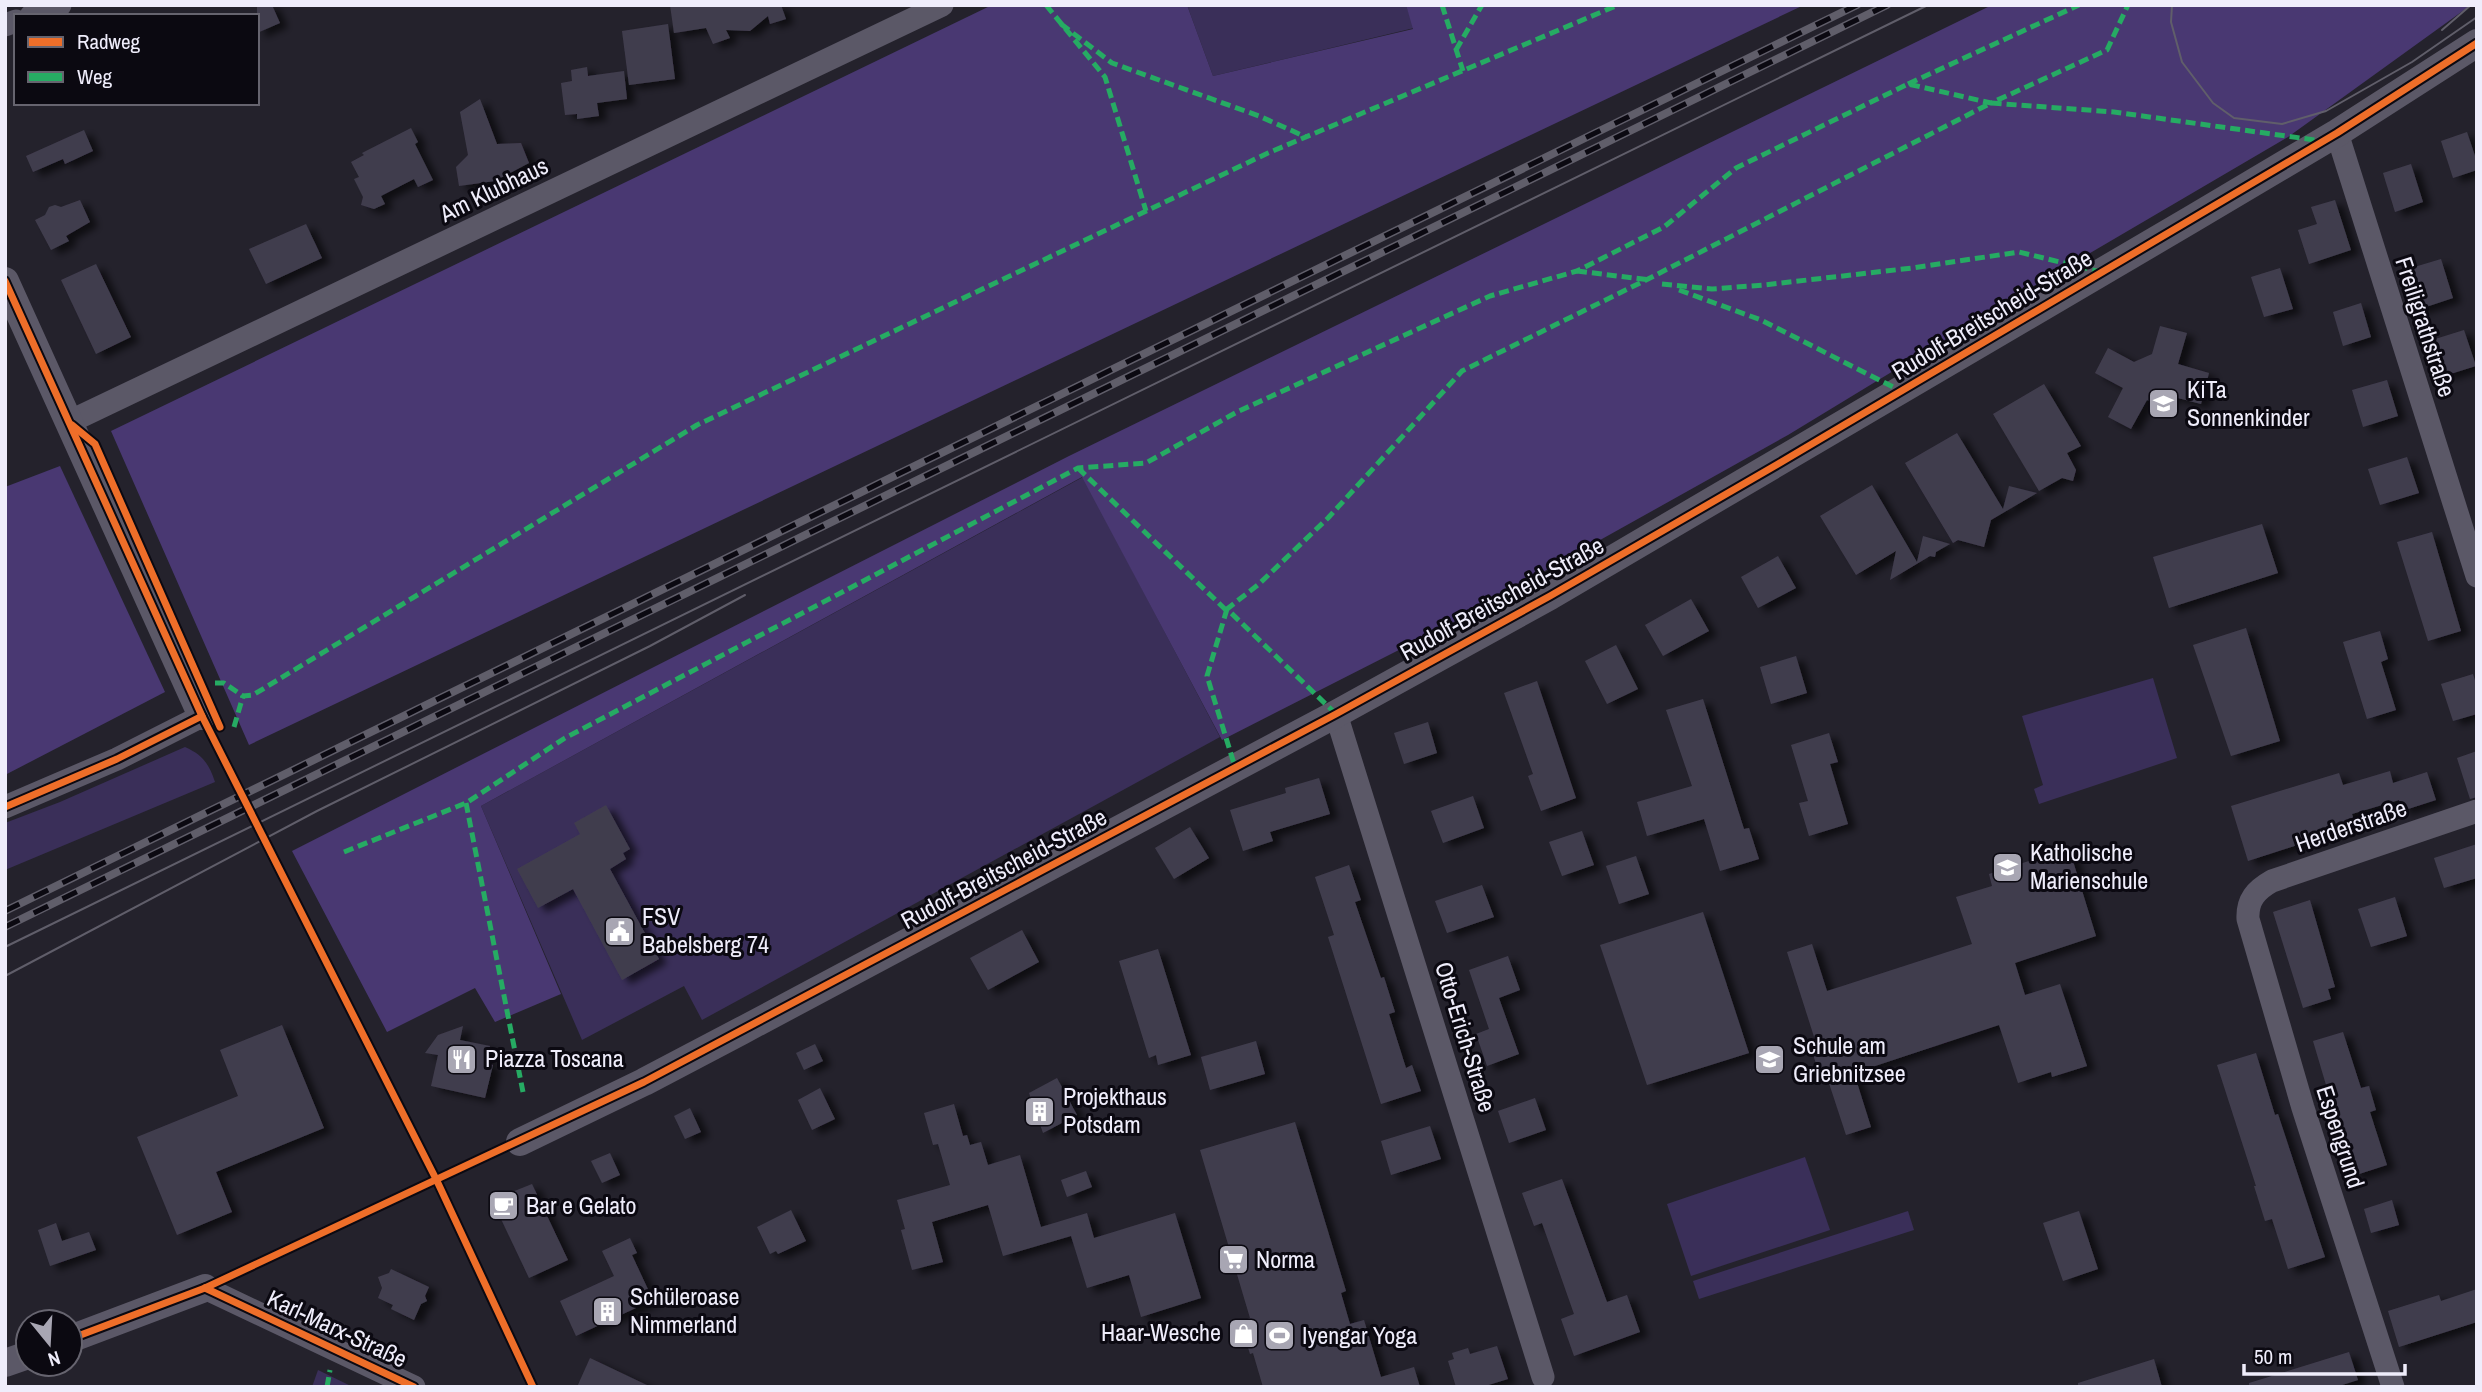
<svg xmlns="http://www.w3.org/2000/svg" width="2482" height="1392" font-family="'Archivo Narrow',sans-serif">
<defs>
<filter id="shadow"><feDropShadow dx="8" dy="4.5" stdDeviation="3.5" flood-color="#0009"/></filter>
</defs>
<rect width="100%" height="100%" fill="#24222c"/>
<g fill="#3a2f59">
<polygon points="1187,5 1406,5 1414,28 1213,76"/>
<polygon points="1083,477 1220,737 702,1020 684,986 582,1040 481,806"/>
<polygon points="2153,678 2177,758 2039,804 2034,789 2043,785 2022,716"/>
<path d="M 185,747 C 203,755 209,764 215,782 L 5,870 L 5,823 L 60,802 Z"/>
<polygon points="1805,1157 1830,1230 1691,1276 1667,1204"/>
<polygon points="1908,1211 1914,1230 1699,1299 1693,1281"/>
<polygon points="318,1370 353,1387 312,1387"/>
</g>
<g fill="#493872">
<polygon points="992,5 1187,5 1213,76 1413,29 1406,5 1804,5 249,745 111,431"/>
<polygon points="1992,5 2471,5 2288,137 2010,300 1788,435 1450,624 1222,740 1082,477 481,806 561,994 495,1022 475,988 387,1032 292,851 1069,456"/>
<polygon points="60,466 165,692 5,775 5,487"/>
</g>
<g fill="#413d4e" filter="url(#shadow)">
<polygon points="257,5 272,5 280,23 257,33"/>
<polygon points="670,5 781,5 786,19 770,24 768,16 750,31 726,30 730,38 713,44 706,28 674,33"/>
<polygon points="668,24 675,79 629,85 622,31"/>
<polygon points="587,67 588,76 624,71 627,99 597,103 599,116 577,119 577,114 565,115 561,83 572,81 571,70"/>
<polygon points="480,99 497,144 521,143 529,163 495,181 459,186 456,167 468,155 460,112"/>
<polygon points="411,128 418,142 415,144 433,180 418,187 414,179 381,196 385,204 374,209 361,205 363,197 354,179 359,177 351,162 364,155 362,153"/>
<polygon points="84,130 93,151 65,164 63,159 33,172 26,156"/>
<polygon points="2467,132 2477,162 2477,170 2453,178 2441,141"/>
<polygon points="2411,164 2423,202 2395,212 2383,173"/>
<polygon points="80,200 90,222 66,236 69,241 51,250 35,220 45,215 49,207 55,205 61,207"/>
<polygon points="2335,200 2351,250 2309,264 2298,230 2317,224 2311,207"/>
<polygon points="306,224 322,258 266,284 249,249"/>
<polygon points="2441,259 2453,298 2414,311 2401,271"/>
<polygon points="96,264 131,337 96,354 61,280"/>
<polygon points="2280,268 2293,309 2264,317 2251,277"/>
<polygon points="2361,303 2371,337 2343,346 2333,312"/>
<polygon points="2160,326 2187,333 2178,364 2209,373 2201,404 2170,396 2166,410 2147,400 2131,429 2108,417 2123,388 2095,373 2108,348 2134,362 2152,354"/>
<polygon points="2464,330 2476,366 2444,376 2432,340"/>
<polygon points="2387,380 2398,416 2363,427 2352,390"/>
<polygon points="2044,384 2081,446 2067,453 2076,470 2073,481 2062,478 2039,491 1993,414"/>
<polygon points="1957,433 2003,509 2009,486 2037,493 1991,520 1984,547 1958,540 1953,543 1905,463"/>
<polygon points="2407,457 2419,493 2380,505 2368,469"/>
<polygon points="1872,485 1917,562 1923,536 1950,544 1936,552 1935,557 1930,556 1890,580 1896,551 1856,575 1820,516"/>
<polygon points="2262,524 2278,573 2169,608 2153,557"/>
<polygon points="2432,532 2461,631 2428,641 2397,542"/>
<polygon points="1778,556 1796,588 1758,608 1741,577"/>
<polygon points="1691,599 1709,631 1663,656 1645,625"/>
<polygon points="2246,628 2280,741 2231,756 2193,645"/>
<polygon points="2380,631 2388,659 2381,662 2396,710 2367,719 2343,642"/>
<polygon points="1616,645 1638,689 1607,704 1585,661"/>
<polygon points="1796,656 1807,693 1771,704 1760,667"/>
<polygon points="2473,674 2477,687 2477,714 2453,721 2441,684"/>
<polygon points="1537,681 1576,798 1541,811 1528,776 1533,774 1504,693"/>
<polygon points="1703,699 1744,829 1749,828 1759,859 1720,871 1704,819 1647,836 1637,802 1692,786 1666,710"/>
<polygon points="1428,722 1437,753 1404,764 1394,733"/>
<polygon points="1829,733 1838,762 1830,764 1848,824 1809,836 1799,803 1808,801 1791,745"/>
<polygon points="2477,751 2477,797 2470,799 2457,758"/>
<polygon points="2390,771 2393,783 2427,772 2436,800 2402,811 2399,800 2352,814 2356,826 2248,861 2231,806 2339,773 2343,785"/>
<polygon points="1319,778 1330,814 1270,832 1273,841 1243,851 1230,810 1286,793 1285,788"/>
<polygon points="1473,796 1484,828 1443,843 1431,811"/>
<polygon points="606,805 630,849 623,853 626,859 610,869 659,959 622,980 573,889 538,908 517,869 580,834 574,823"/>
<polygon points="1190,827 1209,858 1174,879 1155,848"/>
<polygon points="1582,831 1594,865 1562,876 1549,842"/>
<polygon points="2477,844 2477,878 2444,888 2434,858"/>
<polygon points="2069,848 2096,936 2015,963 2025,995 2060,984 2087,1066 2052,1077 2051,1072 2018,1083 1999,1025 1854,1073 1871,1127 1846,1135 1825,1071 1819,1073 1810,1045 1816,1043 1787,952 1812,944 1827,991 1972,944 1956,897 1992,886 1989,874"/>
<polygon points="1636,856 1649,894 1619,904 1606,866"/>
<polygon points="1349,865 1361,900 1355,902 1381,978 1384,977 1395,1012 1389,1014 1406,1068 1412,1065 1421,1091 1381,1104 1328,937 1334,935 1315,877"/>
<polygon points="1482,885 1494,917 1447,933 1435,901"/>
<polygon points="2395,897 2407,936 2371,947 2358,909"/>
<polygon points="2310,900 2335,987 2328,989 2331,999 2303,1008 2273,912"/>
<polygon points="1703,912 1749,1053 1647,1085 1600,945"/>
<polygon points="1022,930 1039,962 988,990 970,958"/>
<polygon points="1158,949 1191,1055 1158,1065 1156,1055 1149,1058 1119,961"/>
<polygon points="1508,956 1520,990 1499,998 1519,1054 1487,1066 1476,1034 1489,1029 1469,970"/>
<polygon points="282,1025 324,1128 216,1172 232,1212 177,1235 137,1137 238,1096 220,1050"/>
<polygon points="463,1026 460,1040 490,1046 486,1063 493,1065 485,1098 431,1086 438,1055 425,1053 438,1035"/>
<polygon points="2343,1032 2361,1088 2369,1086 2376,1110 2370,1112 2387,1165 2353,1176 2313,1041"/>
<polygon points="1256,1041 1265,1074 1210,1090 1201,1057"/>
<polygon points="815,1044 823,1061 804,1070 796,1053"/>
<polygon points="2256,1053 2275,1115 2278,1114 2325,1257 2288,1269 2272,1219 2265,1221 2254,1186 2256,1186 2217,1065"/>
<polygon points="1057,1078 1077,1115 1043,1133 1029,1093"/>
<polygon points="820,1088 835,1119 812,1130 798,1100"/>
<polygon points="1535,1098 1546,1130 1509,1143 1498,1111"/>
<polygon points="954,1104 963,1136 967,1135 970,1145 981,1142 988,1165 1020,1155 1041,1227 1087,1213 1094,1238 1175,1213 1201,1298 1141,1317 1129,1275 1087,1288 1071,1236 1003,1256 988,1205 932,1222 943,1262 912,1270 901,1230 905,1229 897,1200 950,1185 938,1144 933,1145 924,1113"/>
<polygon points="690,1108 701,1132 685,1139 674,1116"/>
<polygon points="1295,1122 1346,1291 1341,1293 1350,1324 1364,1320 1381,1377 1414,1367 1420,1387 1263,1387 1253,1353 1250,1354 1240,1322 1250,1318 1200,1150"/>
<polygon points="1430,1126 1441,1159 1391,1175 1381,1141"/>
<polygon points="610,1153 620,1175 602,1183 591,1161"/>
<polygon points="1086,1171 1092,1187 1067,1197 1061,1180"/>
<polygon points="1562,1179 1607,1302 1627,1295 1640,1332 1574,1356 1561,1319 1574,1314 1542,1223 1534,1226 1522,1193"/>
<polygon points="532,1184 568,1260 529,1278 492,1200"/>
<polygon points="2392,1200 2399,1225 2371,1233 2364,1209"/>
<polygon points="791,1210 806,1241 778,1254 776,1251 770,1254 757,1227"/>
<polygon points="2079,1211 2098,1269 2063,1281 2043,1223"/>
<polygon points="56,1223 62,1241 89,1232 96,1250 50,1266 38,1230"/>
<polygon points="630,1238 637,1253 632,1255 653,1300 576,1336 560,1301 614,1276 602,1251"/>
<polygon points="391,1269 429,1287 425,1296 427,1301 421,1304 414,1320 391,1309 393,1305 378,1298 382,1288 378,1277 389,1273"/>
<polygon points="2477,1289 2477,1322 2399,1347 2388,1311 2439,1295 2441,1301"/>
<polygon points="1497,1346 1508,1379 1482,1387 1456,1387 1448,1361 1454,1359 1452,1353 1468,1348 1470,1354"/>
<polygon points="2349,1352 2358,1380 2336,1387 2249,1387 2249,1383"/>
<polygon points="590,1358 651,1387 577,1387"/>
<polygon points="2154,1359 2162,1387 2078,1387 2078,1383"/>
</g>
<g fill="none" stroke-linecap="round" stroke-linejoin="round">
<g stroke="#5b5867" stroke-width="23">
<polyline points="31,16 60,5"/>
<polyline points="5,25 16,21"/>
<polyline points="2337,133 2477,576"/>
<polyline points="69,422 942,5"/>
<polyline points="1336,714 1543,1377"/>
<polyline points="5,807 117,759 202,716"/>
<polyline points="205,1288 414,1387"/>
<path d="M 2393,1387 L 2303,1108 L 2248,919 C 2247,900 2256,890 2272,881 L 2477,811"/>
</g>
<g stroke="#5b5867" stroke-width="28">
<polyline points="5,281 202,716"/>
<polyline points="520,1142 644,1082 741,1031 1336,714 1550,596 2192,219 2337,133 2477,43"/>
<polyline points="70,1339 205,1288"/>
<polyline points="5,1363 28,1355"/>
</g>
<g stroke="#605e6a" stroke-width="2">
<polyline points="2172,5 2171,22 2182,62 2213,103 2234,118 2282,124 2326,111 2412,62 2477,17"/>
<polyline points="2442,30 2471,5"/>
<polyline points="5,947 1928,5"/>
<polyline points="5,976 317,811 650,646 745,595"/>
</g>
<defs>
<g id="rail">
<polyline points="5,911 1857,5"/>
<polyline points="5,927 1887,5"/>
</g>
</defs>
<use href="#rail" stroke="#605e6a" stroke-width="8"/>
<use href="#rail" stroke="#0b0911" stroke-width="5" stroke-dasharray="16" stroke-linecap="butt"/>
<g stroke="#26ab63" stroke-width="5" stroke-dasharray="10 5" stroke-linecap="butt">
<polyline points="1046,5 1105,77 1146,211"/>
<polyline points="1442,5 1463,71"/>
<polyline points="1061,24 1112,63 1259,116 1306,137"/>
<polyline points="1456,50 1482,5"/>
<polyline points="1908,84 2079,5"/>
<polyline points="1577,271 1650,280"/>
<polyline points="1662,284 1712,289 1764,285 1912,268 2019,252 2101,272"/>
<polyline points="1679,290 1761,320 1901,391"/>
<polyline points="1078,468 1227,611"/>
<polyline points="1227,609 1207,676 1235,767"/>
<polyline points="215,683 224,683 243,696 253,695 697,425 1268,153 1618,5"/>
<polyline points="1336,714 1227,609 1259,584 1328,518 1462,371 1648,279 1991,103 2114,112 2322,141"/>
<polyline points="234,727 243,696"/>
<polyline points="466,803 523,1092"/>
<polyline points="344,852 466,803 565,738 1078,468 1146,463 1237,412 1490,296 1577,271 1664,227 1736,168 1908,84 1991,103 2107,50 2128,5"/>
<polyline points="327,1387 330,1370"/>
</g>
<defs>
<g id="cycleway">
<polyline points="5,281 202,716 437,1181 533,1387"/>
<polyline points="72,425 95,444 220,727"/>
<polyline points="5,807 117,759 202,716"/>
<polyline points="205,1288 414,1387"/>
<polyline points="70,1339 205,1288 644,1082 1336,714 1550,596 1778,464 2337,133 2477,43"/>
</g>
</defs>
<use href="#cycleway" stroke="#0b0911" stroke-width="11"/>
<use href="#cycleway" stroke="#ee6e29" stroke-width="7"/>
</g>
<defs>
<symbol id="school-square" viewBox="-11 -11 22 22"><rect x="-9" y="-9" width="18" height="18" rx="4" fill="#a8a6b3" stroke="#0b0911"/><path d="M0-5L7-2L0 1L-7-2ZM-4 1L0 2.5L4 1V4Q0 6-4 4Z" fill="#fff"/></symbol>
<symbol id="civic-square" viewBox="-11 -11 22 22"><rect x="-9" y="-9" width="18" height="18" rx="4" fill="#a8a6b3" stroke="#0b0911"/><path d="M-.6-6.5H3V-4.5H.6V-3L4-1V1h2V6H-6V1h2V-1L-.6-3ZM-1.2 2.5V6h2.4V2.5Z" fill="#fff"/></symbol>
<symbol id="restaurant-square" viewBox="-11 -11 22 22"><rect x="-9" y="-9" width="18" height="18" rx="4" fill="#a8a6b3" stroke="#0b0911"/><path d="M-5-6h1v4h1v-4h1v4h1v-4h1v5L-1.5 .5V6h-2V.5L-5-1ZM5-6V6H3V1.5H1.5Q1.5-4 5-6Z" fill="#fff"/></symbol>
<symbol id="building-square" viewBox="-11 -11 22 22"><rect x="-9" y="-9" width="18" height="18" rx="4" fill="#a8a6b3" stroke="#0b0911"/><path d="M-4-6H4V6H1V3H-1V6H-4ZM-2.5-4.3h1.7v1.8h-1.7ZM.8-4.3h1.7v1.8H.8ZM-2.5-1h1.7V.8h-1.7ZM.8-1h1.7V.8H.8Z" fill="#fff"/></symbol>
<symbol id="cafe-square" viewBox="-11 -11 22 22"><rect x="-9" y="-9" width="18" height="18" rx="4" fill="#a8a6b3" stroke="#0b0911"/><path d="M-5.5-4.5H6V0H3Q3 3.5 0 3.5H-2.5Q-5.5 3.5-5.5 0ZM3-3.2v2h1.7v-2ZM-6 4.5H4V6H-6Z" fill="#fff"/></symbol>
<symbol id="supermarket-square" viewBox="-11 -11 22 22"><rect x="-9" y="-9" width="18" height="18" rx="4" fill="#a8a6b3" stroke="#0b0911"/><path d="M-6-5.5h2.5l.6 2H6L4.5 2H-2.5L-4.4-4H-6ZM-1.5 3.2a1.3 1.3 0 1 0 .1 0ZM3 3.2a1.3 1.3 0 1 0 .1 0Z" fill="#fff"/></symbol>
<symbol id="shop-square" viewBox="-11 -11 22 22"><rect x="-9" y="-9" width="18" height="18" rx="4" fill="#a8a6b3" stroke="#0b0911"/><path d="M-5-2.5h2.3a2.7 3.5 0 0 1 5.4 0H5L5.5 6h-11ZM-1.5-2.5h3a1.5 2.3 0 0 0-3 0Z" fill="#fff"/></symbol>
<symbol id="stadium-square" viewBox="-11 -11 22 22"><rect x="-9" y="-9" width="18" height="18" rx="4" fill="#a8a6b3" stroke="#0b0911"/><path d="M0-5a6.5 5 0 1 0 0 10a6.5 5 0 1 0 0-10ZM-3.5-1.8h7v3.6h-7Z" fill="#fff"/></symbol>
</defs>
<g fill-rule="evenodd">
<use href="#school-square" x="2146" y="386" width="35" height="35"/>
<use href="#school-square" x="1990" y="850" width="35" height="35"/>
<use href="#civic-square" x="602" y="914" width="35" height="35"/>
<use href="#restaurant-square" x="444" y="1042" width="35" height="35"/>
<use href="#school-square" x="1752" y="1042" width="35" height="35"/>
<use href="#building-square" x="1022" y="1094" width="35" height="35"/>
<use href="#cafe-square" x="486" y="1188" width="35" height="35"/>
<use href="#supermarket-square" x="1216" y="1242" width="35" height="35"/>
<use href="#building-square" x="590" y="1294" width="35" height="35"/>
<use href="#shop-square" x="1226" y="1316" width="35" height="35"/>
<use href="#stadium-square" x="1262" y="1318" width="35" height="35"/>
</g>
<g text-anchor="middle" stroke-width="6" stroke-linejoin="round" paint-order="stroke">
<g font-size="24" fill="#efedfb" stroke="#0b0911">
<text transform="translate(494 190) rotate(-26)" y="8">Am Klubhaus</text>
<text transform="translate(1992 315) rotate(-31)" y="8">Rudolf-Breitscheid-Straße</text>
<text transform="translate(2425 327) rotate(72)" y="8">Freiligrathstraße</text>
<text transform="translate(1502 599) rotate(-29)" y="8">Rudolf-Breitscheid-Straße</text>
<text transform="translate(2351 826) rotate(-19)" y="8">Herderstraße</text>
<text transform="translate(1004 869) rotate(-28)" y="8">Rudolf-Breitscheid-Straße</text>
<text transform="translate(1465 1037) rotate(73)" y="8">Otto-Erich-Straße</text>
<text transform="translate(2340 1137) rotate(72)" y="8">Espengrund</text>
<text transform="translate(337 1329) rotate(25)" y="8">Karl-Marx-Straße</text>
</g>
<g font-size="24" fill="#efedfb" stroke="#0b0911" text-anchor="start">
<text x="2187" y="398">KiTa<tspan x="2187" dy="28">Sonnenkinder</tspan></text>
<text x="2030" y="861">Katholische<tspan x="2030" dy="28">Marienschule</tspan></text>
<text x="642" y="925">FSV<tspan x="642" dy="28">Babelsberg 74</tspan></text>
<text x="1793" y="1054">Schule am<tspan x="1793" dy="28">Griebnitzsee</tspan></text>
<text x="485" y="1067">Piazza Toscana</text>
<text x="1063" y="1105">Projekthaus<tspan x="1063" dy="28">Potsdam</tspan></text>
<text x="526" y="1214">Bar e Gelato</text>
<text x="1256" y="1268">Norma</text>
<text x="630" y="1305">Schüleroase<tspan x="630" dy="28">Nimmerland</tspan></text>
<text x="1221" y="1341" text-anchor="end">Haar-Wesche</text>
<text x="1302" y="1344">Iyengar Yoga</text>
</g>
</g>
<rect width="2482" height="1392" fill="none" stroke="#efedfb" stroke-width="14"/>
<rect x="14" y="14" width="245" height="91" fill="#0b0911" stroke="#66646f" stroke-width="2"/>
<rect x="28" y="37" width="35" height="10" fill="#ee6e29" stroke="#66646f" stroke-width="2"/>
<text x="77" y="49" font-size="21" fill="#efedfb">Radweg</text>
<rect x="28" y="72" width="35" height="10" fill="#26ab63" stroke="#66646f" stroke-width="2"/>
<text x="77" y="84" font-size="21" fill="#efedfb">Weg</text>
<g transform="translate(49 1343) rotate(162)"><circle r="33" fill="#0b0911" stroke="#66646f" stroke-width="2"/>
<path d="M0-5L12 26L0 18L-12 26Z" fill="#a8a6b3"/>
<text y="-10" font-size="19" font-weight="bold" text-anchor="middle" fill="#efedfb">N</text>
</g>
<path d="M2244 1364v10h161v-10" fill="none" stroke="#efedfb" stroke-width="3.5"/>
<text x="2254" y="1364" font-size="21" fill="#efedfb" stroke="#0b0911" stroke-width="5" paint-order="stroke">50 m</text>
</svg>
